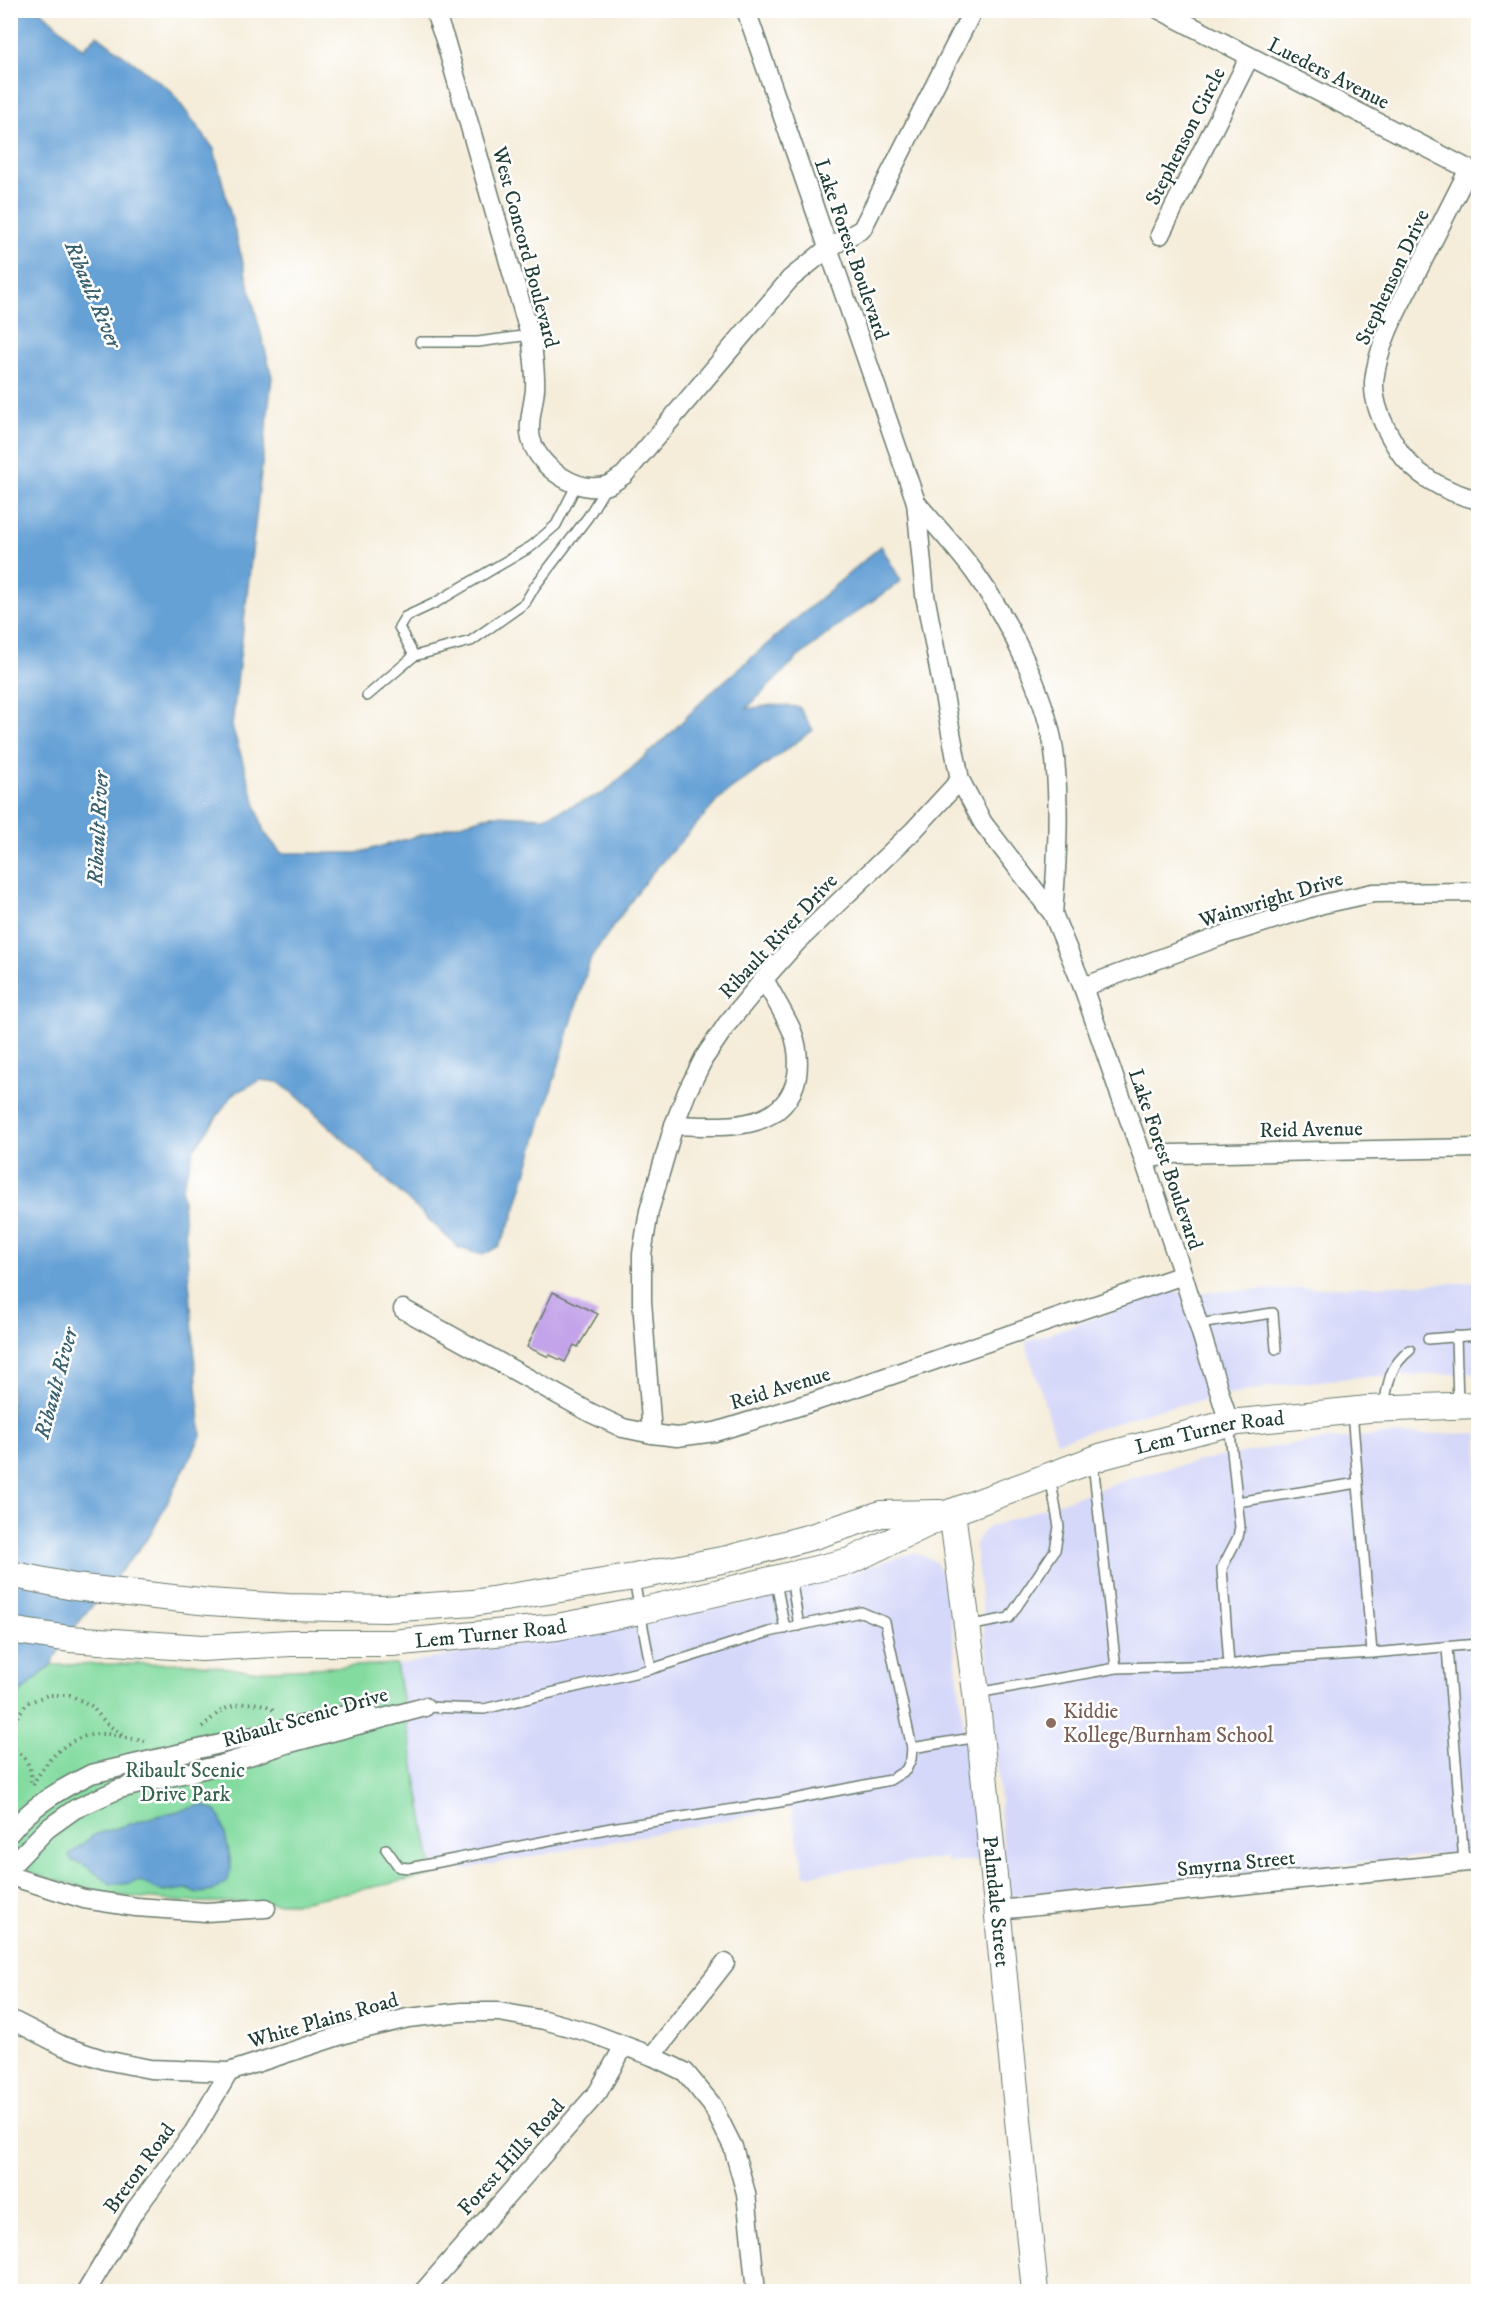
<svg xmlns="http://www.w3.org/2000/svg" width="1489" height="2302" font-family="'IM FELL DW Pica',serif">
<rect width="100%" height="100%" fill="#fff"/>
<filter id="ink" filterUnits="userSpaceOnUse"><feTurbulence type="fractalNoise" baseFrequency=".0167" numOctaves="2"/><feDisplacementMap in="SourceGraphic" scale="12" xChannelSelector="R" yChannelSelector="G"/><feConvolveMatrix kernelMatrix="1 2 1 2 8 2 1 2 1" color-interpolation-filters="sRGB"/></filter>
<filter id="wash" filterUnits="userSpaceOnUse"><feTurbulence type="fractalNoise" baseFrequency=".008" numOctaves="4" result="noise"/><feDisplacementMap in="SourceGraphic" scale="24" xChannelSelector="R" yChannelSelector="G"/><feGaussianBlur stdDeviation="1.35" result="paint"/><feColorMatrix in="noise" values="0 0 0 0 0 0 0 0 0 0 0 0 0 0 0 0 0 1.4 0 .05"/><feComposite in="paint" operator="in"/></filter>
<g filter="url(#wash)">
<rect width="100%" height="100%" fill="#f5edda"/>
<g fill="#d5d8f9">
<polygon points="1478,1282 1478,1373 1360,1377 1274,1386 1154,1410 1057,1442 1025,1342 1165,1293"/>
<polygon points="1478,1433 1478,1876 1476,1851 1007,1896 992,1697 975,1544 981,1533 989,1527 1134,1477 1203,1460 1293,1444 1380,1435"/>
<polygon points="913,1553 925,1556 936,1562 940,1570 951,1621 980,1860 946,1863 946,1858 805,1875 791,1808 433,1875 396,1665 752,1602"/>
</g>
<polygon fill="#83dba0" stroke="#518c6a" stroke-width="1.5" points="192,1663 251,1671 396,1664 433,1875 295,1903 184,1902 111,1895 36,1875 11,1857 10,1701 51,1665"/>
<g fill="#66a1d6" stroke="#426f85" stroke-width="1.5">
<polygon points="40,10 83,49 97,35 170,90 214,149 272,377 232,726 264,832 281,853 357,853 492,815 544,817 604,793 672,732 706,697 881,546 901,581 845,620 797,658 746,709 772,705 799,707 813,730 722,796 650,875 591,957 513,1217 499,1246 483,1255 459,1248 298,1097 278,1082 260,1080 233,1094 194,1149 182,1189 201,1436 151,1534 66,1638 51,1665 11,1701 10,11"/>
<polygon points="203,1805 216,1811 222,1822 229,1852 231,1869 226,1882 213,1891 199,1893 186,1889 164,1892 139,1881 124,1884 111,1884 83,1864 72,1861 69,1855 94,1835 153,1817"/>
</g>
<g id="blocks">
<polygon fill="#c3a3e9" points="553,1292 598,1314 578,1347 574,1345 565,1362 550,1355 549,1357 527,1347"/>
</g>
</g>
<g filter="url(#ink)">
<use href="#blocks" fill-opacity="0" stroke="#6a7b6e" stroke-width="1.5"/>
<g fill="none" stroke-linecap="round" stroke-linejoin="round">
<defs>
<g id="lane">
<polyline points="420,342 478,342 530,335"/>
<polyline points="414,656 399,627 405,617 435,603 532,546 556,525 577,484"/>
<polyline points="367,696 414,656 471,641 525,603 535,586 588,517 606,487"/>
<polyline points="1198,1324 1273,1313 1276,1349"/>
<polyline points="1456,1336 1458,1403"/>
<polyline points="1428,1339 1478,1335"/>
<path d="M 1384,1405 C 1389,1380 1389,1367 1410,1350"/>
<polyline points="1352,1412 1372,1653 1478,1644"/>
<polyline points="1229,1423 1240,1527 1238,1537 1222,1568 1229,1665"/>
<polyline points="1093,1463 1116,1668 1229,1665 1273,1659 1372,1653"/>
<polyline points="1237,1502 1358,1483"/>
<polyline points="791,1578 799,1626"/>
<polyline points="776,1582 785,1629"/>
<polyline points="968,1626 1009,1618 1055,1550 1059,1527 1050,1476"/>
<polyline points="1447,1648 1464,1862"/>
<polyline points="651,1669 769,1632 861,1612 885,1622 912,1748 978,1737"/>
<polyline points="977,1693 1116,1668"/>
<polyline points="425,1707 484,1709 651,1669 634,1580"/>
<polyline points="386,1849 399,1867 409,1868 611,1828 780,1802 890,1780 906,1770 911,1759 912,1748"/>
</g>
<g id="street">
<path d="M 434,10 L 445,40 L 532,342 C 533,357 536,374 535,389 C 534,404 527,423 531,439 C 539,468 578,495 608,485 C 613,483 619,478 624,475 L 790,279 L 827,249 L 862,229 L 973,10"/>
<polyline points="746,10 916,502 925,595 960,780 983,823 1053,914 1083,987 1118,1089 1144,1160 1183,1275 1229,1423"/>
<polyline points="1160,10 1478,174"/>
<path d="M 1469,169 C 1452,203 1434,238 1417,272 C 1399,307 1378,342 1374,382 C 1373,404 1383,425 1394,443 C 1411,474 1445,492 1478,500"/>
<polyline points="1160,235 1249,58"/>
<path d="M 916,502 C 936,527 959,550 977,576 C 1010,622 1050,703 1055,759 C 1060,811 1057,862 1053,914"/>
<polyline points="1083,987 1224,935 1323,904 1373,893 1478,892"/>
<path d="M 674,1125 C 719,1126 785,1135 797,1076 C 799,1061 798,1046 792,1031 C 784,1013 773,996 764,979"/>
<polyline points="1144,1160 1171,1154 1478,1148"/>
<polyline points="403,1309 591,1413 623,1428 652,1434 677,1437 715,1432 816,1401 1183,1275"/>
<polyline points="652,1434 642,1301 642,1254 649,1211 674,1125 687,1092 704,1058 727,1024 764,979 796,943 913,831 960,780"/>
<path d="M 10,1833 C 31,1806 61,1789 91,1774 L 367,1710"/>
<polyline points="10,1867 47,1829 75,1809 119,1789 220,1765 290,1743 425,1707"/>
<polyline points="10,1876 84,1899 136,1907 206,1912 266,1908"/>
<polyline points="998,1910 1478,1861"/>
<polyline points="10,2019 63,2046 105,2060 150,2069 229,2072 351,2032 408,2018 462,2012 499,2012 544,2020 591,2033 652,2056 685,2072 712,2105 733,2147 746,2193 756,2292"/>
<polyline points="652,2056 725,1963"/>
<polyline points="86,2292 135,2210 193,2133 229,2072"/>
<polyline points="423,2292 598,2092 624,2046"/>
</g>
<g id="secondary">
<path id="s1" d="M 952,1512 L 976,1693 L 1035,2292"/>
<polyline points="10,1574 74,1587 209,1602 288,1607 385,1609 473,1603 634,1577 727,1559 811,1537 881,1514 940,1513"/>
<path id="s2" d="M 10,1630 L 70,1639 L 202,1648 L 291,1643 L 392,1643 L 557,1627 L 640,1611 L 850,1561 L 952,1512 L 1103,1456 L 1229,1423 L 1368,1409 L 1478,1405"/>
</g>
</defs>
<use href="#lane" stroke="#6a7b6e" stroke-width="12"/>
<use href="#street" stroke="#6a7b6e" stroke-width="21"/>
<use href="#secondary" stroke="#6a7b6e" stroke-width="28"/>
<g stroke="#6a7b6e" stroke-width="4" stroke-dasharray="1.5 4.5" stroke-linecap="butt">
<polyline points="10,1726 27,1703 48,1695 70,1695 91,1706 108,1725 127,1738 145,1741"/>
<path d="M 202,1727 C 209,1721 217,1713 225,1709 C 238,1702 266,1700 275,1712"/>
<path d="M 10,1747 C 26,1756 33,1767 31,1785"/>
<path d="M 33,1785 C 52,1749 81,1725 124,1737"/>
</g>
<use href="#lane" stroke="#fff" stroke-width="9"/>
<use href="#street" stroke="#fff" stroke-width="18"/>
<use href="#secondary" stroke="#fff" stroke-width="26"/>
</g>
</g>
<circle fill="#8d6e63" stroke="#fff" stroke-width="2" cx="1051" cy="1723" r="6"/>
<g text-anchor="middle" stroke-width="5" stroke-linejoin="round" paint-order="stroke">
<g font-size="21" fill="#1f3d34" stroke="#fff">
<text transform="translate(1329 73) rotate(27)" y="7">Lueders Avenue</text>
<text transform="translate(1185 136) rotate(-63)" y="7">Stephenson Circle</text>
<text transform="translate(526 247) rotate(75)" y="7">West Concord Boulevard</text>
<text transform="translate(852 249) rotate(71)" y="7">Lake Forest Boulevard</text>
<text transform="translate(1392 277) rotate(-65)" y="7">Stephenson Drive</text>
<text transform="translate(1271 899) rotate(-17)" y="7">Wainwright Drive</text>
<text transform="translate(778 936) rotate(-47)" y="7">Ribault River Drive</text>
<text transform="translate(1311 1129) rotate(-1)" y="7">Reid Avenue</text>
<text transform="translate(1166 1159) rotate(71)" y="7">Lake Forest Boulevard</text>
<text transform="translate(780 1388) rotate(-17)" y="7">Reid Avenue</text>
<text dy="7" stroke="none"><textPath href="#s2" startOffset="1233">Lem Turner Road</textPath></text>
<text dy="7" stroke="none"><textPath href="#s2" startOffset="482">Lem Turner Road</textPath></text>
<text transform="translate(305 1717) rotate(-16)" y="7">Ribault Scenic Drive</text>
<text transform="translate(1236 1863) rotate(-6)" y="7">Smyrna Street</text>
<text dy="7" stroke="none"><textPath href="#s1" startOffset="392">Palmdale Street</textPath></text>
<text transform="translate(323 2020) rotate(-16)" y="7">White Plains Road</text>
<text transform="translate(511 2157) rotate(-48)" y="7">Forest Hills Road</text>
<text transform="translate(139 2168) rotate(-54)" y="7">Breton Road</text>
</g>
<g font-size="21" fill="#785e54" stroke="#fff" text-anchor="start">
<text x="1063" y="1718">Kiddie<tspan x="1063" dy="24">Kollege/Burnham School</tspan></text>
</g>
<g font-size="21" fill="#38644f" stroke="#fff">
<text x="185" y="1777">Ribault Scenic<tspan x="185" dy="24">Drive Park</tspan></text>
</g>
<g font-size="22" font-style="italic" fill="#38606d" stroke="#fff">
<text transform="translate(94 294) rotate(67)" y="8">Ribault River</text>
<text transform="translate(97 828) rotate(-87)" y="8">Ribault River</text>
<text transform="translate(55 1383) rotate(-75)" y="8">Ribault River</text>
</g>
</g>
<rect width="1489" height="2302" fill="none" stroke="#fff" stroke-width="36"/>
</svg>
